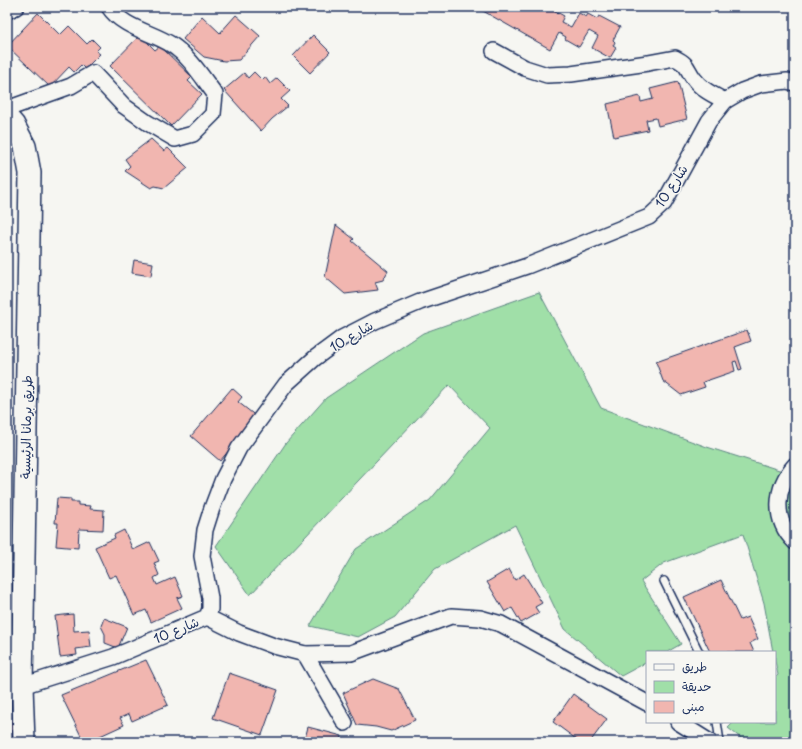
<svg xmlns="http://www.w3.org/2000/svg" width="802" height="749" font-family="'Playpen Sans','Playpen Sans Arabic',sans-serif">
<rect width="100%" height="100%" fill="#f6f6f2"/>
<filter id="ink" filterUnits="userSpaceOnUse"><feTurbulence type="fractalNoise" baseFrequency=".025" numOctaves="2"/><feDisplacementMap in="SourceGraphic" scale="8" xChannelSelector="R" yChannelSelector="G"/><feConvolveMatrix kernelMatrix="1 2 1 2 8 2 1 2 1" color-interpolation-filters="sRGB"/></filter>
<g filter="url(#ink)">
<polygon fill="#a0dfa8" stroke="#5e8783" points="539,292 601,408 707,447 795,475 795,742 746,742 728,728 734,722 775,722 775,678 778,675 775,661 775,652 773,652 764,603 743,534 664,563 641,581 681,644 667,652 647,652 647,662 621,676 565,629 515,525 435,569 395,617 358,637 310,626 356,549 430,500 490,428 449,385 250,595 216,546 286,443 326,398 423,333"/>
<g fill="#f1b6b0" stroke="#1b2f5e">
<polygon points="476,7 548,7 564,16 561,22 571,27 579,13 586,17 588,14 597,19 599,16 620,27 613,40 615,42 613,46 616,48 610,58 592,48 598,36 589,31 579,47 565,39 566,37 559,33 550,49"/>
<polygon points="38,13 60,35 69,26 87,44 92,39 100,47 96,51 100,54 85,69 81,65 74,72 69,67 50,87 7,46"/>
<polygon points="236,15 260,36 239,60 224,61 204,57 183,39 202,16 220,33"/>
<polygon points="140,35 155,50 160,46 192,77 188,81 202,94 171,126 110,66"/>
<polygon points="313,35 330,52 310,73 293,56"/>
<polygon points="254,72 262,80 265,77 270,84 277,78 290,91 281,99 288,106 272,119 261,131 224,90 244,73 248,78"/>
<polygon points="678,82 687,119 658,126 656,118 646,120 648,130 614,137 607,104 640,96 641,102 653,99 650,89"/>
<polygon points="151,139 164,151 168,148 188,168 164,188 155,186 151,188 125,171 130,166 125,159"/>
<polygon points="336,225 354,239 352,241 388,271 383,280 375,282 378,290 345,294 325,277"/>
<polygon points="134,260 153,263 151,276 132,273"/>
<polygon points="747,330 751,341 735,347 742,369 739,370 736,361 733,362 735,371 703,382 705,387 681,395 663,381 656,362"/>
<polygon points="232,388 242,397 238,402 257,417 220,461 191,436"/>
<polygon points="57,498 71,499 71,502 78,502 78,505 91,506 90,509 104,510 103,530 79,529 78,548 56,546 58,523 55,523"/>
<polygon points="124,530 133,550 150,542 159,561 154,563 159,575 154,578 157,585 175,577 183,596 177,598 182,608 151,622 146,610 134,615 116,575 109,578 95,547 115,538 114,535"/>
<polygon points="509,569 515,580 524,574 542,603 535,607 539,613 521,623 512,608 505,612 487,582"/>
<polygon points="721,580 740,620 748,617 758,639 750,643 754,652 710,652 684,597"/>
<polygon points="73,614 74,631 89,630 91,647 76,649 77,655 60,657 55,616"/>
<polygon points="104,618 127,627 118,648 105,643 105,634 101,626"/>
<polygon points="146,660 168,705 132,721 129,714 120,718 124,725 87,742 84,742 61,695"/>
<polygon points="229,673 278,690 262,735 213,718"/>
<polygon points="373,679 399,689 415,720 391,731 376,727 357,725 343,693"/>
<polygon points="573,694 607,719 590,742 580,742 553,722"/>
<polygon points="7,711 16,712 14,742 7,742"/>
<polygon points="308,727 342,736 341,742 304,742"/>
</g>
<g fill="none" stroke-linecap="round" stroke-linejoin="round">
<defs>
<g id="lane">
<polyline points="664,581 699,652"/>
<polyline points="717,722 720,742"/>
</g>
<g id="street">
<polyline points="7,11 16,7"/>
<path d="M 494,51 L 525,68 L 547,75 L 571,74 L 648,63 L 675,58 C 689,65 686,68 694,79 C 702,90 714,95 725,101"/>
<path d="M 7,109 L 71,86 L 93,73 L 124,106 L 148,123 L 175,139 L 193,134 L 213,114 L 215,94 C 202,77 190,57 172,45 C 152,32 123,28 109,7"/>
<path d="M 795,465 C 775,487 772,520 795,542"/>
<polyline points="207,617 239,633 274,646 305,654 351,653 451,616 480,618 501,624 647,703"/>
<polyline points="305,654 345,723"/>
<polyline points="22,686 113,657 207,617 210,609 210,598 202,556 205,530 212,508 223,479 239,448 286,384 315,358 342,338 375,321 420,302 527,266 649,217 664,203 709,121 725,101 742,91 761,84 787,81 795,83"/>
<polyline points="678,722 710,742"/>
</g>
<polyline id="secondary" points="7,117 14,125 25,146 30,173 22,686 24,742"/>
</defs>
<use href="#lane" stroke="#1b2f5e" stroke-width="10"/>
<use href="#street" stroke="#1b2f5e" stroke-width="18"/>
<use href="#secondary" stroke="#1b2f5e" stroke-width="24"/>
<use href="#lane" stroke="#f6f6f2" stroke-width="7"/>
<use href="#street" stroke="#f6f6f2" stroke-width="15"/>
<use href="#secondary" stroke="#f6f6f2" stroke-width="21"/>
</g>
</g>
<g text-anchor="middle" stroke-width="3" stroke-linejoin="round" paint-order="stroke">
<g font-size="13" fill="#1b2f5e" stroke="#f6f6f2">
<text transform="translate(671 186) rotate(-57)" y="5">شارع 10</text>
<text transform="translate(351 336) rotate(-31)" y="5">شارع 10</text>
<text transform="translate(26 427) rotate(-89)" y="5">طريق برمانا الرئيسية</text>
<text transform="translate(176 630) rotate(-23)" y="5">شارع 10</text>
</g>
</g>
<rect width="802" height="749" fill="none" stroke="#f6f6f2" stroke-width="24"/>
<rect x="12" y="12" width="778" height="725" fill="none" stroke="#1b2f5e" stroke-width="1.5" filter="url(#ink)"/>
<rect x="646" y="651" width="130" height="72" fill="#f6f6f2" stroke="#9ea6b7"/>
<rect x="654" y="664" width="20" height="6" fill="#f6f6f2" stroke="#9ea6b7"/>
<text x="682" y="671" font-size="12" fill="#1b2f5e">طريق</text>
<rect x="654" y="681" width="20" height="12" fill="#a0dfa8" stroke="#9ea6b7"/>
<text x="682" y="691" font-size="12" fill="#1b2f5e">حديقة</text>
<rect x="654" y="701" width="20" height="12" fill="#f1b6b0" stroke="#9ea6b7"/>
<text x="682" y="711" font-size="12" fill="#1b2f5e">مبنى</text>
</svg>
